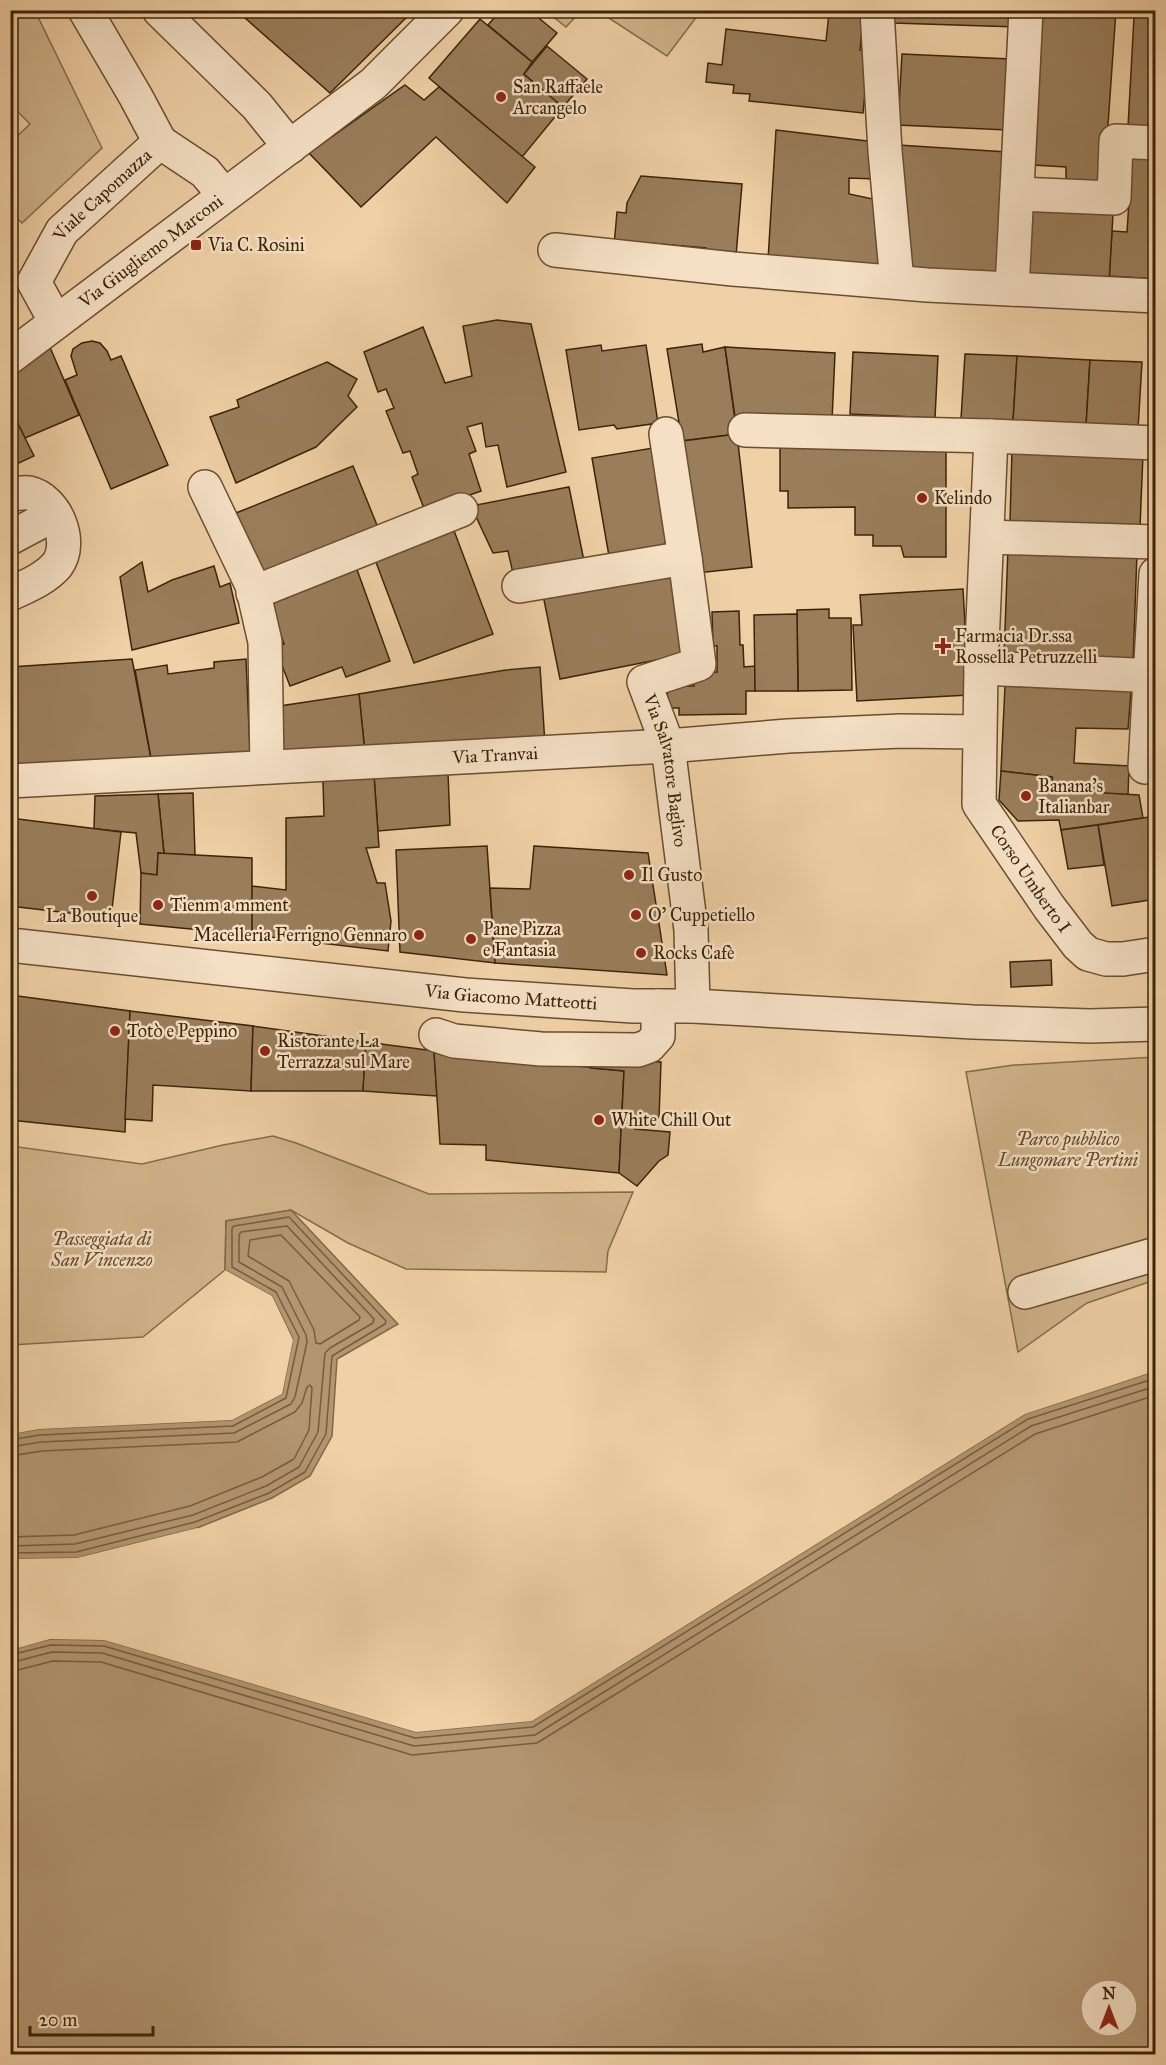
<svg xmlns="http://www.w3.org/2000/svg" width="1166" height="2065" font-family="'IM FELL Great Primer',serif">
<rect width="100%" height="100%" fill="#f0d0a6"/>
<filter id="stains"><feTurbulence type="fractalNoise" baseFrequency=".00333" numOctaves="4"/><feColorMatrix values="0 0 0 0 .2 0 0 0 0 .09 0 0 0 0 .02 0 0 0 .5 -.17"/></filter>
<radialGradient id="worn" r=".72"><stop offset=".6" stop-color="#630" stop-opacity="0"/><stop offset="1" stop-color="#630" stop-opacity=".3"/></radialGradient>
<g fill="#d1b38b" stroke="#866b4a" stroke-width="1.5">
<polygon points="11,10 35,11 102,148 22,223 11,213 11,142 30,124 11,105"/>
<polygon points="546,11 581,11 566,27"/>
<polygon points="598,11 701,10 701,11 667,56"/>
<polygon points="1155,1057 1155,1280 1087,1303 1018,1352 966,1072 1014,1065"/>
<polygon points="273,1136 296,1143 429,1194 633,1192 608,1251 606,1272 406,1269 348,1243 291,1210 226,1221 225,1270 143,1337 11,1345 11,1146 142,1164 223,1145"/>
</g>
<g fill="#b39571" stroke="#836747" stroke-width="1.5" fill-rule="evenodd">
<polygon points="291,1210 398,1324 337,1359 332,1436 310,1476 272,1498 197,1528 77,1558 11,1559 10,1434 39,1429 232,1420 282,1394 293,1339 272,1296 225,1270 226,1221"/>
<path d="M 1155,1371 L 1155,2054 L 11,2054 L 11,1650 L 50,1639 L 104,1640 L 416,1732 L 532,1721 L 1025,1414 ZM 1091,1990 L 1127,1990 L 1127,2026 L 1091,2026 Z"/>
</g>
<g fill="#f0d0a6">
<polygon points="225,1270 272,1296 293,1340 282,1394 232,1420 39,1429 11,1434 10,1431 39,1426 232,1417 279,1392 290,1340 269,1298 224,1273"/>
<polygon points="1156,1368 1155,1371 1025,1414 532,1721 416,1732 104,1640 50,1639 11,1650 10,1647 50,1636 105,1637 416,1729 531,1718 1024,1411"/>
<polygon points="197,1528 200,1530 77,1561 10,1562 11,1559 77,1558"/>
</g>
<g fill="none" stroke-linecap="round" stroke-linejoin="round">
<g stroke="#785c3d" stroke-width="1.5">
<polygon points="281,1235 360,1317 359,1320 320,1344 316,1343 314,1330 289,1281 248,1256 250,1240"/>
<polyline points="10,1440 40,1435 233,1426 286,1398 299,1337 276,1292 232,1267 232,1228 234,1226 289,1217 386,1321 385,1324 332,1356 326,1434 305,1472 269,1493 195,1522 76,1552 10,1553"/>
<polyline points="10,1447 41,1442 234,1433 291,1404 295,1397 307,1342 306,1335 282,1287 239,1262 239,1235 241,1232 287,1226 374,1319 373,1323 330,1348 325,1353 318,1432 299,1467 266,1486 193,1515 75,1544 10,1546"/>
<polyline points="10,1456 42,1451 237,1442 295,1412 302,1403 307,1387 310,1385 312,1388 309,1430 294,1459 262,1477 190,1506 74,1535 10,1537"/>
<polyline points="10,1655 51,1645 104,1646 415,1738 533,1727 1028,1419 1156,1378"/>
<polyline points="10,1663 52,1652 102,1653 414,1746 535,1735 1031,1426 1156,1386"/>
<polyline points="10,1672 53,1661 101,1662 412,1755 537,1743 1035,1434 1156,1395"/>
</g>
</g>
<g fill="#9a7d5b" stroke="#3c2309" stroke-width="1.5">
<polygon points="237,10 252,10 245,18"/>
<polygon points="252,10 414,10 330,93 245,18"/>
<polygon points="501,10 529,10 557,33 532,62 488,25"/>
<polygon points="808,10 864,10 860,50 869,51 863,113 749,101 750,94 733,93 734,85 706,82 708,63 722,65 726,29 826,41 829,13"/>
<polygon points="892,10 1017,10 1017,27 893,23"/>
<polygon points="1042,10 1116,10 1104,182 1066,180 1066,167 1033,165"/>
<polygon points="1134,17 1156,17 1156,128 1128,127"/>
<polygon points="480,19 532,62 524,74 563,107 522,157 429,78"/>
<polygon points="547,46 587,79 563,107 524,74"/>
<polygon points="902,54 1010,59 1007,130 898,125"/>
<polygon points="405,85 424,100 439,87 535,167 507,203 436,137 361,207 309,153"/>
<polygon points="776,130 875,142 876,179 849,178 849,194 878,200 884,265 768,260"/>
<polygon points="898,145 1007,152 1003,274 907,269"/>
<polygon points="1132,156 1156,158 1156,279 1109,276 1112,231 1127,232"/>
<polygon points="641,176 742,184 736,256 706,253 706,248 647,243 614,246 617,212 626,213 627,203"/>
<polygon points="1026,209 1113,214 1109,283 1021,287"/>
<polygon points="497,320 531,324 566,472 507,487 498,445 486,447 482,423 467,427 476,451 469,454 481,491 425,511 412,477 418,474 410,451 403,453 386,411 394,408 386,389 378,392 364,352 423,327 445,383 472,376 463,326"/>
<polygon points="92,341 100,343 107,351 111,360 121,356 168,465 111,489 65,380 77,375 71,356 73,349 82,343"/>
<polygon points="702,344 703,352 725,347 737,434 682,441 667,349"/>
<polygon points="49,345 79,415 25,438 10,408 10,375"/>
<polygon points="601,345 602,351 646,345 658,423 617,429 614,425 579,430 566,350"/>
<polygon points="725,347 835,353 832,421 735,417"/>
<polygon points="853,352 938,356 935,418 850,414"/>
<polygon points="965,354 1017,356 1013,422 961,419"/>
<polygon points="1017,356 1090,360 1086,426 1013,422"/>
<polygon points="1090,360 1142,362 1138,429 1086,426"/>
<polygon points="327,362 357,379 348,396 357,407 316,447 236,483 210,417 239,407 237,400"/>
<polygon points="10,408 34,456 10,467"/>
<polygon points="737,434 752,567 697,573 682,441"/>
<polygon points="659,447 676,551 610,562 592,458"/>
<polygon points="946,447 946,557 904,557 901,546 873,546 873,535 855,535 855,507 788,508 788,491 780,491 780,448"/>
<polygon points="1012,449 1143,454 1140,527 1010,522"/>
<polygon points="353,466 379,530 262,576 236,513"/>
<polygon points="569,487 585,566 514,578 508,551 493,553 471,506"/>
<polygon points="453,528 493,634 414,663 374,557"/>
<polygon points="1008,547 1137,553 1133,663 1004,658"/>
<polygon points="142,562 148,592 172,580 214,566 220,587 230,583 239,623 132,650 120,577"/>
<polygon points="355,564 390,661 346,677 342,667 290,686 275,647 284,644 267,596"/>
<polygon points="671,570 687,654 560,679 543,595"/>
<polygon points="963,589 969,695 857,701 853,625 862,625 860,595"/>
<polygon points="829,609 829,618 851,618 852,690 798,691 797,610"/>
<polygon points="739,611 740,645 743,645 744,667 755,666 755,691 746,691 746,714 679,715 679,708 668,708 667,686 694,686 694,672 717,672 717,646 713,646 712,612"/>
<polygon points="797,614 798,691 755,691 754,615"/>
<polygon points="132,659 151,758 10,767 10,667"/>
<polygon points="246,659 250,752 151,758 135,670 167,665 168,674 214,668 214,662"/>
<polygon points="540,667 545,744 365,753 359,694 506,670"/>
<polygon points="1005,686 1131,691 1128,729 1076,728 1074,763 1129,766 1128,795 1054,790 1052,777 1001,771"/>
<polygon points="359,694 365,753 283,757 280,706"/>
<polygon points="1001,771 1052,777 1054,790 1139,795 1143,818 1061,830 1059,820 1018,821 999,800"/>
<polygon points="448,772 450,825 378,831 374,776"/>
<polygon points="374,776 379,847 366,848 377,883 385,883 391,921 388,951 252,935 251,886 286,890 286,818 324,816 323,781"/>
<polygon points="193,793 195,855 164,854 158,794"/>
<polygon points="158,794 164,854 158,853 157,875 141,873 136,833 94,829 95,796"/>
<polygon points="1156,816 1156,899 1112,906 1098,825"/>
<polygon points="10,818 121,832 111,918 10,906"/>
<polygon points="1098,825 1104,865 1068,869 1061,830"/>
<polygon points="487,846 495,963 400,952 396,850"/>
<polygon points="534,846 648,853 667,975 495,963 490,888 530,889"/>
<polygon points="158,853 252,858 252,935 140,924 141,873 157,875"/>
<polygon points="1051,960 1052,985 1011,987 1010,962"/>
<polygon points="10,995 130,1011 125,1132 10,1120"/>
<polygon points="130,1011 253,1026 251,1091 153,1085 152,1121 125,1119"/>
<polygon points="253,1026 366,1042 363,1091 251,1091"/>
<polygon points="366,1042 434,1051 437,1096 363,1091"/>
<polygon points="434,1051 624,1071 619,1173 486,1160 486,1145 440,1144"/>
<polygon points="593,1058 661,1062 659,1118 636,1117 635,1129 670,1132 668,1155 659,1161 637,1186 619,1173 624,1071 591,1068"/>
</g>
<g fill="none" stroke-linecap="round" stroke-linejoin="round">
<defs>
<g id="minor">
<polyline points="159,10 257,106 290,147"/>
<polyline points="877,10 885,151 897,282"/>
<polyline points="160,142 205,172 224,195"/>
<polyline points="1017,194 1114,198 1116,141 1156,143"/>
<polyline points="555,250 733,269 927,285 1156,296"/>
<polyline points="1012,289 1026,10"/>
<path id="s1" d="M 56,322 L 34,282 L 62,231 L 160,142 L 136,97 L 85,10"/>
<path id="s2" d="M 10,357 L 373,84 L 447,10"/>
<polyline points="745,430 991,436 1156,443"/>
<path id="s3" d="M 666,434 L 685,558 L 699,664 L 644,682 L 668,746 L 691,930 L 693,1006"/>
<path id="s4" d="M 991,436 L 981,668 L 979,804 L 1049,907 L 1078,945 L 1088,954 L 1106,959 L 1123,959 L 1156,954"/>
<polyline points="205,487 252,585 265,642 267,767"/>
<path d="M 10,494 C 16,494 24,492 29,493 C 56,499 74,542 57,565 C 45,579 27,586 10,594"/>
<polyline points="988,537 1156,542"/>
<polyline points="10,538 55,514"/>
<polyline points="519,586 685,558"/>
<polyline points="253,593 461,510"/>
<polyline points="981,668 1156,676"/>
<polyline points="1145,767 1156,574"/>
<path id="s5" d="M 10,781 L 668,746 L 788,736 L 901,731 L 979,732"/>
<path id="s6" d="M 10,945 L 465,995 L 633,1006 L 693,1006 L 973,1022 L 1090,1026 L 1156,1024"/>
<polyline points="436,1035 454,1041 541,1049 638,1050 649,1046 658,1036 658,1006"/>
<polyline points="1025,1292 1156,1254"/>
</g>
</defs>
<use href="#minor" stroke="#694e30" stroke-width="36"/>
<use href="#minor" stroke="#f5e0c5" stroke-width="33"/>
</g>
<g fill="#8f2418" stroke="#f5e0c5" stroke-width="2">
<circle cx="501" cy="97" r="6"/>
<rect x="190" y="239" width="12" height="12" rx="3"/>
<circle cx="922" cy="498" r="6"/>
<path d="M940 637h6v6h6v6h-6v6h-6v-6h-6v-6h6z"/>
<circle cx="1026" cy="796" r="6"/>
<circle cx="629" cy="875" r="6"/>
<circle cx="92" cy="896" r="6"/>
<circle cx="158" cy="905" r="6"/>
<circle cx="636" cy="915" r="6"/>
<circle cx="419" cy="935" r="6"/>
<circle cx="471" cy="939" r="6"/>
<circle cx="641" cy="953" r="6"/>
<circle cx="115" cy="1031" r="6"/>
<circle cx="265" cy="1051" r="6"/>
<circle cx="599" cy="1120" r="6"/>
</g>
<g text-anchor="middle" stroke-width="5" stroke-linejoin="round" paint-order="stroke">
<g font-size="18" fill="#3c2309" stroke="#f5e0c5" text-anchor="start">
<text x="513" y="93">San Raffaele<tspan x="513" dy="21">Arcangelo</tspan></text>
<text x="208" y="251">Via C. Rosini</text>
<text x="934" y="504">Kelindo</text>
<text x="955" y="642">Farmacia Dr.ssa<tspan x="955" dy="21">Rossella Petruzzelli</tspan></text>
<text x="1038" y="792">Banana's<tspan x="1038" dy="21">Italianbar</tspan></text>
<text x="641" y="881">Il Gusto</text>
<text x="170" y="911">Tienm a mment</text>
<text x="648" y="921">O' Cuppetiello</text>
<text x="92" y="922" text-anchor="middle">La Boutique</text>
<text x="483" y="935">Pane Pizza<tspan x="483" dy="21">e Fantasia</tspan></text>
<text x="407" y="941" text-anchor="end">Macelleria Ferrigno Gennaro</text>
<text x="653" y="959">Rocks Cafè</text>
<text x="127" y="1037">Totò e Peppino</text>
<text x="277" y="1047">Ristorante La<tspan x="277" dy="21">Terrazza sul Mare</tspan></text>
<text x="611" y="1126">White Chill Out</text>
</g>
<g font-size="18" fill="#3c2309" stroke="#f5e0c5">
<text dy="6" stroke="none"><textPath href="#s1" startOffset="158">Viale Capomazza</textPath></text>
<text dy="6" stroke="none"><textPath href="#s2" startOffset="176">Via Giugliemo Marconi</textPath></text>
<text dy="6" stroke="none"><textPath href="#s5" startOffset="486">Via Tranvai</textPath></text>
<text dy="6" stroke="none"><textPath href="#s3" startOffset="382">Via Salvatore Baglivo</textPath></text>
<text dy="6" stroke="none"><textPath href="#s4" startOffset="459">Corso Umberto I</textPath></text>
<text dy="6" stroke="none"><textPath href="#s6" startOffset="504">Via Giacomo Matteotti</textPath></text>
</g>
<g font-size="18" font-style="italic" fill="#61472a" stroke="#f5e0c5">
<text x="1068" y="1145">Parco pubblico<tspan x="1068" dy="21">Lungomare Pertini</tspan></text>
<text x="102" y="1245">Passeggiata di<tspan x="102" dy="21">San Vincenzo</tspan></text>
</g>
</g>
<rect width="1166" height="2065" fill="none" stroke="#f0d0a6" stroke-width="36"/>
<rect x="12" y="12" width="1142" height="2041" fill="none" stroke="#3c2309" stroke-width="3"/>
<rect x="18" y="18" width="1130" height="2029" fill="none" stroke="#3c2309" stroke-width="1.5"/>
<g transform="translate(1109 2008)"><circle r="28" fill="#f5e0c5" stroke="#ab947a" stroke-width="1.5"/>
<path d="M0-4.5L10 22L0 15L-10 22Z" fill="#8f2418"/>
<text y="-9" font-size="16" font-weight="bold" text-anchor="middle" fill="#3c2309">N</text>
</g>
<path d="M30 2026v9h123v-9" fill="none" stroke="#3c2309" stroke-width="3"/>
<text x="39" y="2026" font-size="18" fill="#3c2309" stroke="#f5e0c5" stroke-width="4.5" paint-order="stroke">20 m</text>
<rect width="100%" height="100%" filter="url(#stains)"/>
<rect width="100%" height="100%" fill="url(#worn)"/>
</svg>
